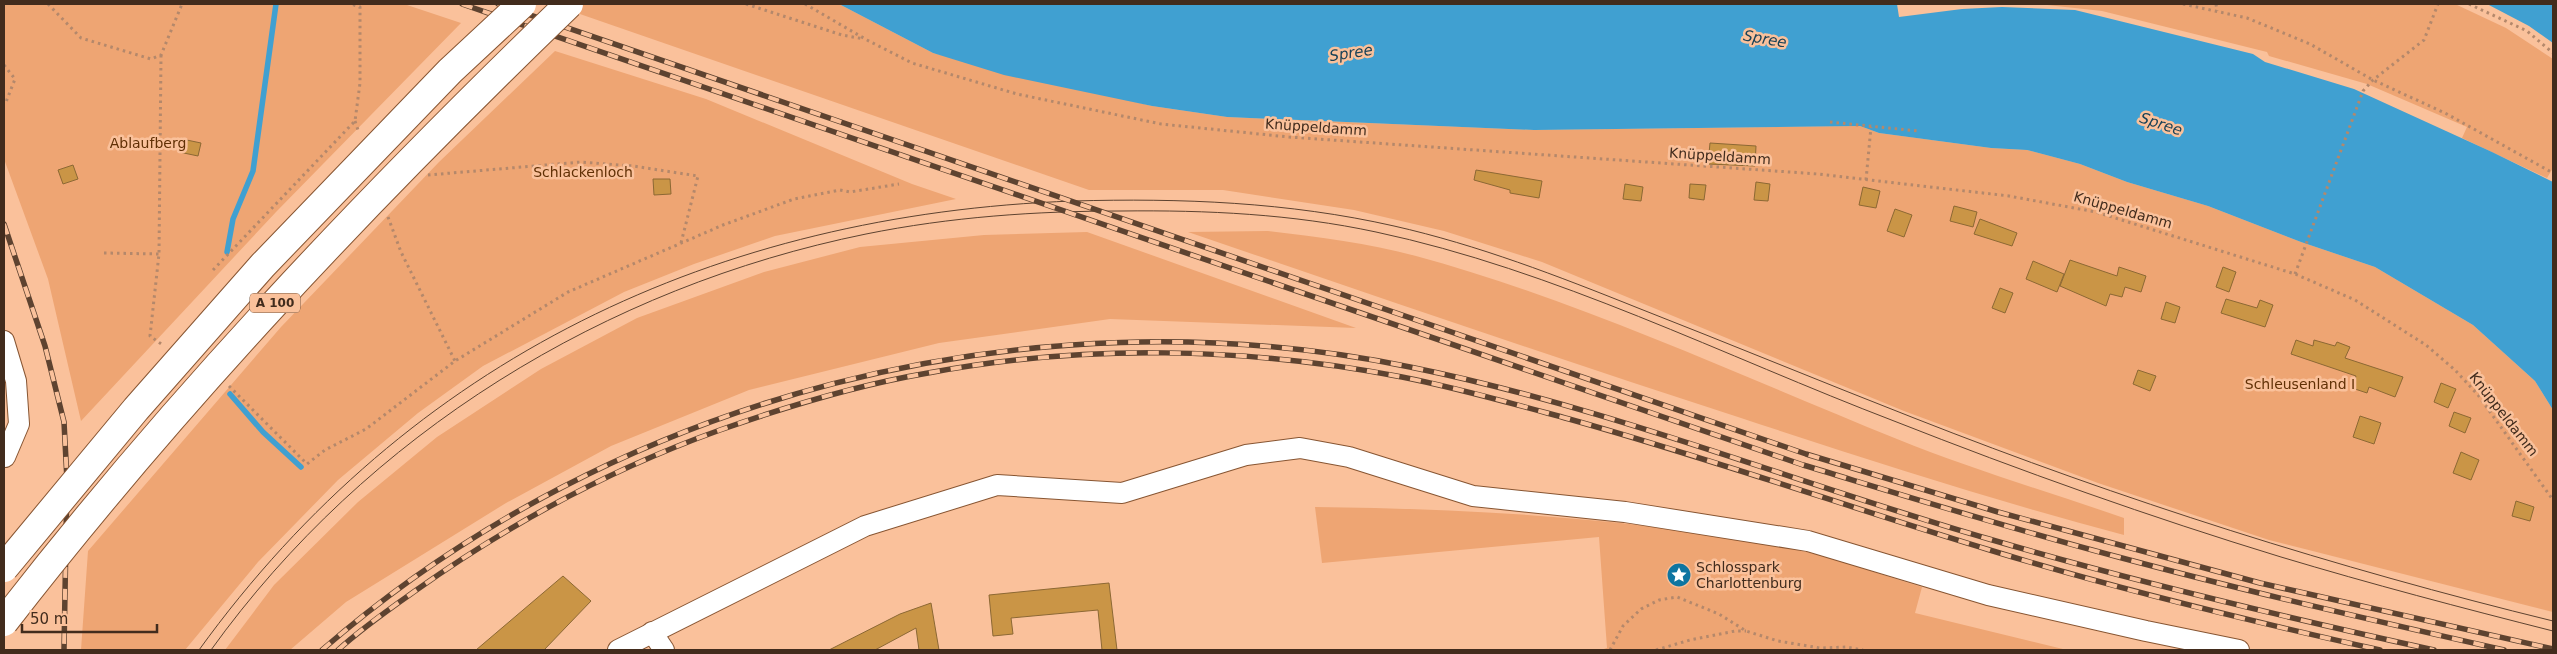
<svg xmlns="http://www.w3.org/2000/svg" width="2557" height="654" font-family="'DejaVu Sans',sans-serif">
<rect width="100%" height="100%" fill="#fac19b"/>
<g fill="#eea573">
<polygon points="4,4 404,4 461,23 276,212 81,421 48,279 4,159"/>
<polygon points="551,4 839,4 933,53 1152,106 1227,117 1534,130 1860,126 1879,133 1991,148 2027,150 2080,164 2127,182 2208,206 2301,242 2375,267 2473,325 2535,381 2553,410 2553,612 2269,540 2098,483 1904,411 1542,262 1444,231 1354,210 1223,190 1089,190"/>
<polygon points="2038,4 2455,4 2506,28 2553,59 2553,168 2547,178 2462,138 2467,127 2367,84 2269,56 2267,52 2102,11"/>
<polygon points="555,51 706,99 912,184 956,199 775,236 694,264 624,292 483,366 418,413 338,480 258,562 185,650 81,650 88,551 281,327 439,162"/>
<path d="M 1268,231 C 1318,237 1367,243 1416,256 C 1581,301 1738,375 1897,439 C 1971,469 2049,492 2124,518 L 2124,535 C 1995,501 1868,460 1741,418 C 1556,358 1372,295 1188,232 Z"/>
<polygon points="1087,232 1356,328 1110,319 939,343 749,390 611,446 506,503 346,602 290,650 225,650 274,585 358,502 437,437 541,369 637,318 764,272 860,247 984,235"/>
<path d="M 1315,507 C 1477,509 1640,518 1798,550 C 1840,559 1881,575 1922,587 L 1915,613 L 2067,650 L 1601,650 L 1607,648 L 1599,537 L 1322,563 Z"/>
</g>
<g fill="#40a0d1">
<polygon points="839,4 1897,4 1899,17 1962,9 2002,7 2075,10 2253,54 2265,62 2354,89 2492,152 2553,182 2553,410 2535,381 2473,325 2375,267 2301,242 2208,206 2127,182 2080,164 2027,150 1991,148 1879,133 1860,126 1534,130 1227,117 1152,106 1004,75 933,53"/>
<polygon points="2487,4 2553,4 2553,43 2529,26"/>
</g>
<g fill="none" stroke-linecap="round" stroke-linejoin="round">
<g stroke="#40a0d1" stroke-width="5.5">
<polyline points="227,252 233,219 253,171 276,4"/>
<polyline points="230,394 263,432 301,467"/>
</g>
</g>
<g fill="#ca9546" stroke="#8c6834">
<polygon points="182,139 201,143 198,156 179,152"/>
<polygon points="1710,143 1756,146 1755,166 1708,164"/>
<polygon points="73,165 78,179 63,184 58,170"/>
<polygon points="1476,170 1542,181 1539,198 1510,193 1510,190 1474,180"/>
<polygon points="653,179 670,179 671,194 654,195"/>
<polygon points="1756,182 1770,184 1768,201 1754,200"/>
<polygon points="1625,184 1643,187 1641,201 1623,199"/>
<polygon points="1690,184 1706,185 1704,200 1689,198"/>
<polygon points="1863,187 1880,191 1876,208 1859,205"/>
<polygon points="1954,206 1977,212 1973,227 1950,221"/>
<polygon points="1895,209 1912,215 1904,237 1887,231"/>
<polygon points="1980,219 2017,233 2012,246 1974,234"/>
<polygon points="2070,260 2117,276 2119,267 2146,276 2141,292 2125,287 2122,297 2110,294 2106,306 2060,286"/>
<polygon points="2033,261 2064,274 2057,292 2026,279"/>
<polygon points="2223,267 2236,272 2229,292 2216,287"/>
<polygon points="2000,288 2013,293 2005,313 1992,308"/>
<polygon points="2226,299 2257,308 2260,300 2273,305 2265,327 2221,313"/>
<polygon points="2166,302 2180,307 2175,323 2161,319"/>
<polygon points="2296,340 2313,346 2314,340 2335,346 2337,342 2350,347 2345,358 2403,377 2395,397 2369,387 2367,393 2352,388 2356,376 2291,354"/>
<polygon points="2138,370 2156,376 2150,391 2133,384"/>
<polygon points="2441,383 2456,389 2448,408 2434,402"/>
<polygon points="2454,412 2471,418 2465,433 2449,426"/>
<polygon points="2360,416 2381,423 2374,444 2353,437"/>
<polygon points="2461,452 2479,460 2471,480 2453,473"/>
<polygon points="2516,501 2534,507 2530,521 2512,516"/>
<polygon points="563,576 591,601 544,650 476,650"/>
<polygon points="1109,583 1117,650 1102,650 1098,610 1011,618 1013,634 993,636 989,595"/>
<polygon points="931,603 939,650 919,650 916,628 875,650 829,650 900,614"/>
</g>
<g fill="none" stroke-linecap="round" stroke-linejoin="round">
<defs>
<g id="minor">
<polyline points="4,341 16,381 19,424 5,457"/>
<polyline points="652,632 664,650"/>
<polyline points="618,650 865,526 997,485 1122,493 1246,455 1300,448 1349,457 1473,496 1625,512 1808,541 1988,595 2146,631 2239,650"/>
</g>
</defs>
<use href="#minor" stroke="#875532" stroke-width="22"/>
<g stroke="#b4886b" stroke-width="3" stroke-dasharray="2.5 4" stroke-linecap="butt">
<polyline points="48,4 81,38 151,59 161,55 182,4"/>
<polyline points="746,4 842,35 864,39"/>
<polyline points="805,4 867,40 912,63 1017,94 1161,124 1289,137 1818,174 2009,196 2096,212 2295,274 2355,300 2426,345 2455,370 2478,395 2553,500"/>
<polyline points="2183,4 2247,18 2310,44 2373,80 2445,113 2553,173"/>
<polyline points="2216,4 2217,11"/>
<polyline points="2469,4 2527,31 2553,53"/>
<polyline points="161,55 159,254 150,336 164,346"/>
<polyline points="4,65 15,79 6,102"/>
<polyline points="355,121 359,133"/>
<polyline points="1830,122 1918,131"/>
<polyline points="428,175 581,162 633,166 698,176 681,243"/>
<polyline points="1866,180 1871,127"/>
<polyline points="388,217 401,252 455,361"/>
<polyline points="104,253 159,254"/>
<polyline points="213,270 355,121 360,83 360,7 351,4"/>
<polyline points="2295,274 2363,91 2373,80 2424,40 2438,4"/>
<polyline points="229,386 307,464 325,450 366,429 455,361 568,292 723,225 794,199 840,190 850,192 899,184"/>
<polyline points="1610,650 1623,626 1641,609 1659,600 1677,597 1719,614 1746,631 1778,641 1820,648 1846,647 1863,650"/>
<polyline points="1656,650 1690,640 1735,631 1746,631"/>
</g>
<use href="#minor" stroke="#fff" stroke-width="20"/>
<g stroke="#5e4330" stroke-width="1">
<path d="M 199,650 C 410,358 717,214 1073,201 C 1181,198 1288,202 1394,226 C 1478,245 1558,276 1638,308 C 1730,344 1822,382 1914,418 C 2122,500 2336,568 2553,621"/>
<path d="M 211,650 C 367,433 605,287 866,234 C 950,217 1036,211 1121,211 C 1207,210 1292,214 1376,232 C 1555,270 1724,356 1894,421 C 2021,471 2150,517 2281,557 C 2371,584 2462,608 2553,631"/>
</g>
<defs>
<g id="rail">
<path d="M 462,4 L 1803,465 C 1909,497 2015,530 2122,558 C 2249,592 2376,621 2504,650"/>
<polyline points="498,4 1806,454 1998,512 2260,583 2553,649"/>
<polyline points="4,224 45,346 64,422 67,480 64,650"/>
<path d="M 322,650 C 615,395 1030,289 1410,367 C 1608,407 1795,483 1989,539 C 2136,582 2284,617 2434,650"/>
<path d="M 338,650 C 362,628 388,610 415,591 C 509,524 611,469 720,430 C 788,406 857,385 928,373 C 1083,344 1247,347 1402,377 C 1458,388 1514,404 1569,419 C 1712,459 1851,508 1993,551 C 2120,590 2250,621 2380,650"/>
</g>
</defs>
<use href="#rail" stroke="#5e4330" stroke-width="5.5"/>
<use href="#rail" stroke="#fac19b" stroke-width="4" stroke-dasharray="11" stroke-linecap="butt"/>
<defs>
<g id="highway-bridge">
<polyline points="4,568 136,409 263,265 450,71 522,4"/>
<path d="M 4,622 C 175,401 368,198 569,4"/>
</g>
</defs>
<use href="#highway-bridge" stroke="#875532" stroke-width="30" stroke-linecap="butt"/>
<use href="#highway-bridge" stroke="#fff" stroke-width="28"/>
</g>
<defs>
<symbol id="sight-disc" viewBox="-11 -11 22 22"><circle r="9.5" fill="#0e75a1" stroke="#fac19b"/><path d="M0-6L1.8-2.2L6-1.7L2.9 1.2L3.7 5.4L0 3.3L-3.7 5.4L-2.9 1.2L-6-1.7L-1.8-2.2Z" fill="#fff"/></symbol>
</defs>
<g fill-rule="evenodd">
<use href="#sight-disc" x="1665" y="561" width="28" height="28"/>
</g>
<g text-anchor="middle" stroke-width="5" stroke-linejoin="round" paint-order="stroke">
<rect fill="#fac19b" stroke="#795943" stroke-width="1" x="250" y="293.5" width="50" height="19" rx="4"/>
<g font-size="12" font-weight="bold" fill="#422c1d">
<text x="275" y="307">A 100</text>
</g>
<g font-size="14" fill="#422c1d" stroke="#fac19b">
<text transform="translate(1316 127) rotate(4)" y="5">Knüppeldamm</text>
<text transform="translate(1720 156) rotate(4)" y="5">Knüppeldamm</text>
<text transform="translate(2123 210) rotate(16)" y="5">Knüppeldamm</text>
<text transform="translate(2504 414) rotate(52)" y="5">Knüppeldamm</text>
</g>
<g font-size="14" fill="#613005" stroke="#fac19b">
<text x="148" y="148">Ablaufberg</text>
<text x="583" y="177">Schlackenloch</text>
<text x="2300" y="389">Schleusenland I</text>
</g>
<g font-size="14" fill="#422c1d" stroke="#fac19b" text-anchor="start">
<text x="1696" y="572">Schlosspark<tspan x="1696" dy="16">Charlottenburg</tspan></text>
</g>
<g font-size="15" font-style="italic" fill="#1a4257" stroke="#fac19b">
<text transform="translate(1765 39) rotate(10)" y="5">Spree</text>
<text transform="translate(1351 53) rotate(-9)" y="5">Spree</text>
<text transform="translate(2161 124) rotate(18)" y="5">Spree</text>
</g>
</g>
<rect width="2557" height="654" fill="none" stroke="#422c1d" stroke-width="10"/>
<path d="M22 624v8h135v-8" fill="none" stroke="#422c1d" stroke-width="2.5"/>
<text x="30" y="624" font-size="15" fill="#422c1d" stroke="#fac19b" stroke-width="4" paint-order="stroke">50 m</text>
</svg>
